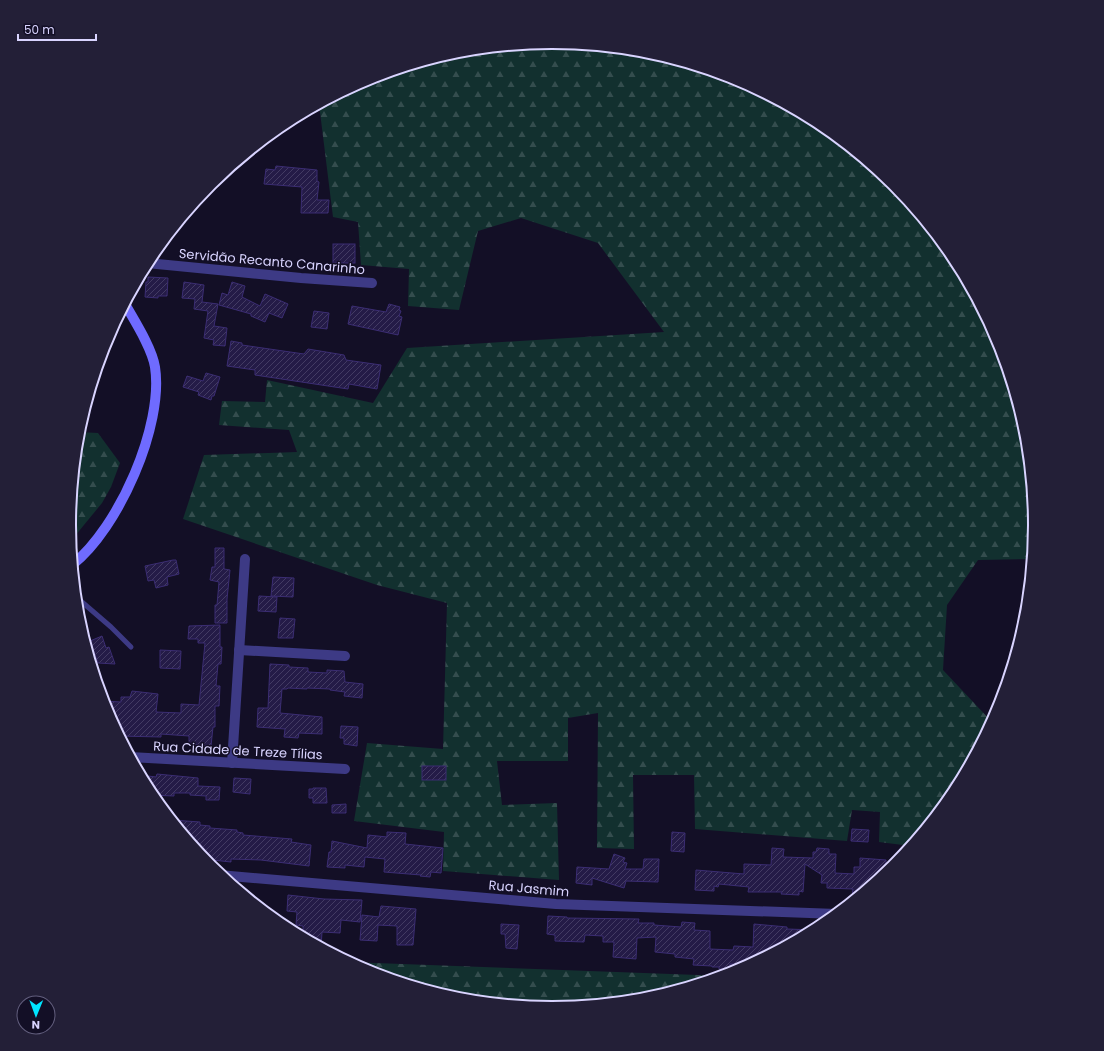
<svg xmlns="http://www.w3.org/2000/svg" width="1104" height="1051" font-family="Poppins,sans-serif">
<defs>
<pattern id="forest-firs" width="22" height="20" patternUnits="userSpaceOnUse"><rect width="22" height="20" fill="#12302f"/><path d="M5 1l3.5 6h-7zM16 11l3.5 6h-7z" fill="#344d4e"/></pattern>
<pattern id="building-hatch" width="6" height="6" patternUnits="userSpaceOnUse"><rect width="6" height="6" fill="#241b47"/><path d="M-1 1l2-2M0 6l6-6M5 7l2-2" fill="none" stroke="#433b63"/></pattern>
</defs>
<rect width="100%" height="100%" fill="#130f26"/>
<g fill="url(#forest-firs)">
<polygon points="552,42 647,51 737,79 821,124 894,184 954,257 999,341 1026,431 1035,526 1032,559 978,560 947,605 943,670 992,722 954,794 911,846 879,842 880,812 852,810 847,841 695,829 694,775 633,775 634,849 597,848 598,713 568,718 568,761 497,761 502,805 557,803 559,880 443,871 444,832 354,821 367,743 443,749 447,603 377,585 183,519 204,455 297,452 289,430 219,425 222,401 265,402 267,380 373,403 407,348 664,332 598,243 521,218 478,231 459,310 408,306 409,269 361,265 358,222 333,217 319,104 367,79 458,51"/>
<polygon points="78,432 98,433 120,463 111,487 102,503 70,542 69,525"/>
<polygon points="348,962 725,976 646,1000 552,1009 457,1000 367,972"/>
</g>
<g fill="url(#building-hatch)" stroke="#3b2d73">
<polygon points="276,166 317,170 317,181 319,182 317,200 329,200 328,213 301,213 302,187 264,184 266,169 275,170"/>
<rect x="333" y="244" width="22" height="19"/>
<polygon points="148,277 168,278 167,296 158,296 158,298 145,297 146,282 148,282"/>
<polygon points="184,282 204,285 202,302 218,304 214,326 227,328 225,346 213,345 214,340 204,338 208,311 194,309 195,299 182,298"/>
<polygon points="232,282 245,286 242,297 260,306 265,294 288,304 282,318 269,313 265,322 251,316 251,314 219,305 222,293 228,295"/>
<polygon points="389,304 400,307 399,310 401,311 399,316 402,317 398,335 348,324 352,306 386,312"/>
<polygon points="314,311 329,313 327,329 311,327"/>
<polygon points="231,341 242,343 242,345 304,354 308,349 344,355 346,360 381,365 377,389 349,384 348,389 255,375 255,370 227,366"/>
<polygon points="206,373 220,377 214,396 212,396 211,400 198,395 199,392 183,387 187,376 203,381"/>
<polygon points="215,548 224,548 224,569 230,570 227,599 227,623 215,623 215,605 217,605 219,582 210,580 212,567 215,567"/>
<polygon points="173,560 176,560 179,574 167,577 168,585 156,588 154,580 148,581 145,566"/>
<polygon points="273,577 294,578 293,597 271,596"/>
<polygon points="259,596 277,597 276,612 258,611"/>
<polygon points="280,618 295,619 293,638 278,638"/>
<polygon points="220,625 220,647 222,647 221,664 218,664 216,686 220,686 219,706 215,706 215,727 213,727 211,746 189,744 189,736 161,734 161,737 119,736 105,710 102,701 121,702 121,697 130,697 132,691 158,694 156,712 181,713 181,704 199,705 205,643 198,643 198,639 188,639 189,626"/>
<polygon points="102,636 106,648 109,647 115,664 98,663 90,641"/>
<polygon points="160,650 181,651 180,669 160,668"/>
<polygon points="270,664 289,665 289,667 308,668 308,672 327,673 327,670 344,671 345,682 363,684 362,698 344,696 345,692 330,690 330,689 307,688 307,689 288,688 287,689 282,689 280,713 322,717 322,734 299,733 298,738 284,737 285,729 257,727 258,708 268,708"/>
<polygon points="341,726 358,727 357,746 344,744 344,738 340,738"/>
<rect x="422" y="766" width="24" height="14"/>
<polygon points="157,774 198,778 198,786 220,787 219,800 206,800 206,796 190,795 190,793 174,793 174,796 150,795 140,775 156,777"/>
<polygon points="234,778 251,779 250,794 233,792"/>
<polygon points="313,788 326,788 327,803 313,803 313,798 309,798 309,789 313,789"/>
<polygon points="346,804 346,813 332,813 332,805"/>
<polygon points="172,820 200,822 200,825 210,826 210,828 237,830 237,832 243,833 243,835 292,839 291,842 311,845 309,866 261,860 231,859 231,862 203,859"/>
<polygon points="852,829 869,830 868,842 851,841"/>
<polygon points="387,832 406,833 405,844 443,848 441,873 431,872 430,877 420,876 421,875 384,872 385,859 365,857 364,867 345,865 345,868 327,867 329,852 331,852 332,841 367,848 368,835 387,837"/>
<polygon points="672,832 685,833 684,852 671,851"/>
<polygon points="772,848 784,849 783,857 813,858 813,852 816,852 817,848 829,849 829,854 836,854 835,873 854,874 854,867 860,867 860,858 886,860 886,867 894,867 859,896 852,896 853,889 827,888 827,883 821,883 822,875 805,864 803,892 799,891 799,895 781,894 782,892 748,892 749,887 719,884 718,887 714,886 714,891 695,890 696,870 744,874 744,864 771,865"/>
<polygon points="614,854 625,858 623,862 627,863 625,869 643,869 644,859 659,859 658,882 626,881 624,888 592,878 592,885 576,883 577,867 609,869"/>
<polygon points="288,895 324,899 362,900 360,922 341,920 340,933 322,932 321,948 303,938 303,926 296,925 297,912 287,911"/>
<polygon points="381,906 416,909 413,945 397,945 397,926 378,925 377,941 360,940 362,915 379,917"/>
<polygon points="548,916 567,917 567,918 639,919 638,923 654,923 654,925 681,927 682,922 695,923 694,930 710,931 710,949 733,950 734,946 753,947 754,924 787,927 787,929 816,930 759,960 749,960 749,965 730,964 730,970 719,969 719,967 712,967 712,966 693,965 694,959 675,957 675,954 655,952 656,937 637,938 636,959 613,957 614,942 603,942 603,936 585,935 584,942 555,941 555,935 547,934"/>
<polygon points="501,924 519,925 517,949 506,948 505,934 501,934"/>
</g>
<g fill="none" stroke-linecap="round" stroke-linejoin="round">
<polyline stroke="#3d3a85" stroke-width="5" points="75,596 111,627 131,647"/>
<g stroke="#3d3a85" stroke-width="10">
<polyline points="147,263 301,278 372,283"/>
<polyline points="239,650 345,656"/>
<polyline points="130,757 345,769"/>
<polyline points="232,763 245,559"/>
<polyline points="219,875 556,904 837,914"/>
</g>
<path stroke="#6f6bff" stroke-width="10" d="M 72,565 C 119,528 164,425 155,367 C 152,348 134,320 125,304"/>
</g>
<g text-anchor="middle" stroke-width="3" stroke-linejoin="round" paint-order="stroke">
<g font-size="13" fill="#d9d4ff" stroke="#130f26">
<text transform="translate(272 261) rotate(5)" y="5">Servidão Recanto Canarinho</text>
<text transform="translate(238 750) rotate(3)" y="5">Rua Cidade de Treze Tílias</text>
<text transform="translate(529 888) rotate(5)" y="5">Rua Jasmim</text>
</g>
</g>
<path d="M0 0H1104V1051H0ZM76 525a476 476 0 1 1 952 0a476 476 0 1 1-952 0Z" fill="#231f37" fill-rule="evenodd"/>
<path fill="none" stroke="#d9d4ff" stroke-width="2" d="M76 525a476 476 0 1 1 952 0a476 476 0 1 1-952 0Z"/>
<g transform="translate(36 1015) rotate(181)"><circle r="19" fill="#130f26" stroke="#625e7d"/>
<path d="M0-3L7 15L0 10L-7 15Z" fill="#00e5ff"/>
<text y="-6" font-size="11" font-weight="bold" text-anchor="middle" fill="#d9d4ff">N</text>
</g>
<path d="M18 34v6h78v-6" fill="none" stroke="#d9d4ff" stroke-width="2"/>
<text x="24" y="34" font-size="12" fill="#d9d4ff" stroke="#130f26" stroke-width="3" paint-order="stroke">50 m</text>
</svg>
